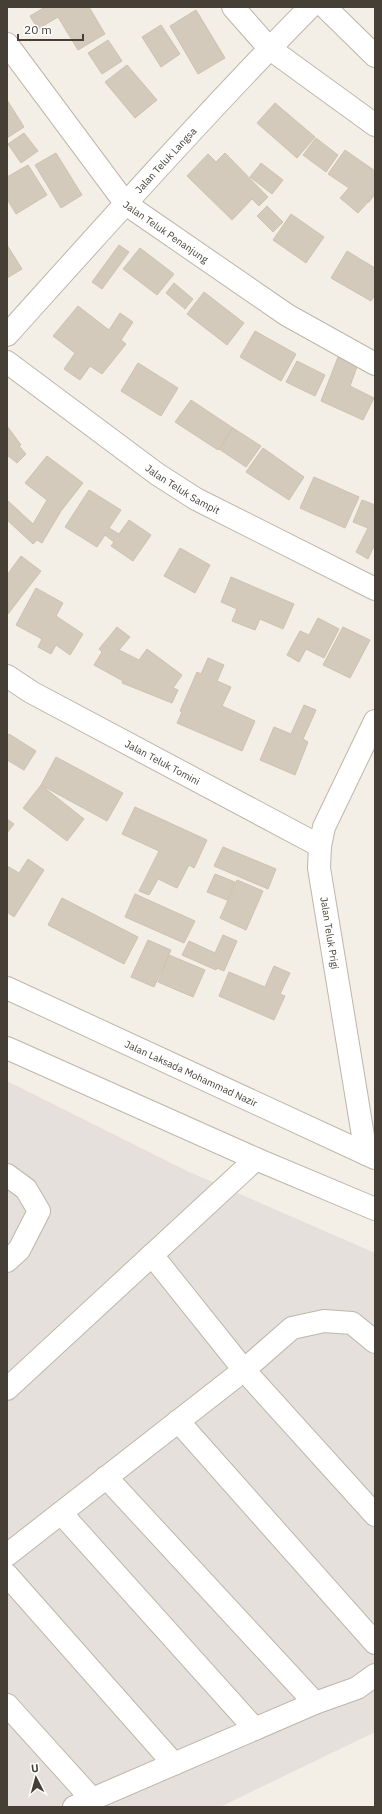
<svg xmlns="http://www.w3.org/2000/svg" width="382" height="1814" font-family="'IBM Plex Sans',sans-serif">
<rect width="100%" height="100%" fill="#f3eee6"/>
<polygon fill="#e5e0db" points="7,1081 187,1171 375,1253 375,1732 220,1807 7,1807"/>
<g fill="#d4cabb" stroke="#cfc1af">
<polygon points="45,7 89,7 105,34 78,50 58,17 38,29 30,16"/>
<polygon points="196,10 225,58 198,74 170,26"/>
<polygon points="161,25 180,54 161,67 142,37"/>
<polygon points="108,40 122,61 102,74 88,53"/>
<polygon points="127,65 157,100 135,118 105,82"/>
<polygon points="7,100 24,127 7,138"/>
<polygon points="275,103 315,137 297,158 257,123"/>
<polygon points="24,133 38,151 21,163 8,144"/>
<polygon points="316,138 338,155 326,172 303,155"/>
<polygon points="345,150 375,171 375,194 369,202 368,202 358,213 340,198 349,188 328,174"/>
<polygon points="56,153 82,195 61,208 35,165"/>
<polygon points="225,153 268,197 259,206 252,199 232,220 187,176 208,154 216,162"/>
<polygon points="261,163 283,180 272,194 250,177"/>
<polygon points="28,165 47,195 16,214 7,199 7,177"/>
<polygon points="267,206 283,222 273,232 257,216"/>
<polygon points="291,214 324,237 306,263 273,240"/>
<polygon points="7,245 22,269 7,278"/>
<polygon points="119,245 129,252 102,289 92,282"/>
<polygon points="140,248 174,274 157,295 123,269"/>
<polygon points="347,251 375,268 375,295 371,301 331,278"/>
<polygon points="174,283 193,299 185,309 166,293"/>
<polygon points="204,292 244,323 227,345 187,314"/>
<polygon points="78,306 109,330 120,313 133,322 121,340 126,344 102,374 90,366 80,380 64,369 75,353 53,336"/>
<polygon points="255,331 296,354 281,381 240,357"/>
<polygon points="338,357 358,364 350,386 374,398 363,420 321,401"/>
<polygon points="297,361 325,375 315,396 286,382"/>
<polygon points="138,363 178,388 161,416 121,391"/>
<polygon points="191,400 233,428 218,450 175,422"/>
<polygon points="7,426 21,445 19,446 26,454 17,463 7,455"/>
<polygon points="233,428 261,446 246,467 219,449"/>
<polygon points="263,448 304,477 289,500 246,472"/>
<polygon points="47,456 83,483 61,511 42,543 37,540 33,544 7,520 7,500 33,524 47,500 25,483"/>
<polygon points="314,477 359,497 345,528 300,508"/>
<polygon points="89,490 121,510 109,528 119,534 129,520 151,535 133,561 111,546 114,542 105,535 97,547 65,527"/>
<polygon points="362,500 375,505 375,544 368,559 356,552 368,528 353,522"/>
<polygon points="180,548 210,565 195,593 164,576"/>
<polygon points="21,556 41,571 8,614 7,575"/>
<polygon points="231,577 294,604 283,629 260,619 255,630 232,621 237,609 221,602"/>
<polygon points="36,588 63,603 56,616 83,634 70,655 56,645 51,654 38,647 42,639 16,625"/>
<polygon points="318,618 339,629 324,658 306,649 299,662 287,655 300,631 309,635"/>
<polygon points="117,627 130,637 119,650 139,660 147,649 182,675 173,688 178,690 172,703 122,683 123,681 94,665 102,652 99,649"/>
<polygon points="343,627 370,640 350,678 323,665"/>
<polygon points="208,658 224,665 217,681 231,687 222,706 255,721 242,751 177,723 182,712 180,711 197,672 201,674"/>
<polygon points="304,705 316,710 303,739 308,742 295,775 260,760 274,727 291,734"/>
<polygon points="9,734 36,751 24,770 7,760 7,737"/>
<polygon points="56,757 123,793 107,821 41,785"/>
<polygon points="41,785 84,819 67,841 23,808"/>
<polygon points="135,807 207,840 194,868 189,865 177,888 158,879 149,895 139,891 159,851 122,834"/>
<polygon points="7,819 14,824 7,833"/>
<polygon points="223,847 276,869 268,889 214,866"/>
<polygon points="28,859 44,870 14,917 7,912 7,866 19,873"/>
<polygon points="215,874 235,882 227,900 207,892"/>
<polygon points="237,880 263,891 246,930 220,918"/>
<polygon points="135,894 195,921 184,943 125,917"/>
<polygon points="62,898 138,937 124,964 48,925"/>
<polygon points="223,935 237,941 224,971 217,968 216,970 182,955 189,941 215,953"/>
<polygon points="148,940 171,950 154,987 131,977"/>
<polygon points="169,955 205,970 193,997 158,982"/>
<polygon points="274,966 290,973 280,994 285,996 274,1020 219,996 229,972 265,987"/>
</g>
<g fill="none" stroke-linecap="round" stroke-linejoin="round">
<defs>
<g id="minor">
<polyline points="233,7 269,48 375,125"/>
<polyline points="325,7 375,56"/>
<path id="s1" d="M 7,44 L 126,204 L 287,315 L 375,364"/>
<path id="s2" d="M 7,335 C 107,224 206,113 310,7"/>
<path id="s3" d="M 7,362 L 157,474 L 196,499 L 375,589"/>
<path id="s4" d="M 7,676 L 31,692 L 320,846"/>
<path id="s5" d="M 7,988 L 375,1158"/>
<polyline points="7,1048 256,1159 375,1209"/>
<polyline points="366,1154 319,868 320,846 324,827 375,721"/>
<polyline points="7,1175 26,1189 39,1211 19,1250 7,1261"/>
<polyline points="152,1255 244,1370 375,1515"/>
<polyline points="7,1389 256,1159"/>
<polyline points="178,1421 375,1643"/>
<polyline points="106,1477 315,1703"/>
<polyline points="61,1513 255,1729"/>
<polyline points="7,1555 244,1370 292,1328 324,1321 352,1323 375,1342"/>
<polyline points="7,1575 174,1764"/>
<polyline points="7,1705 92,1799"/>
<polyline points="74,1807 315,1703 357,1688 375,1675"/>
</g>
</defs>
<use href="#minor" stroke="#beb6a9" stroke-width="24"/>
<use href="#minor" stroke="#fff" stroke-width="22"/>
</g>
<g text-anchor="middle" stroke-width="3.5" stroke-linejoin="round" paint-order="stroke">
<g font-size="10" fill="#453f35" stroke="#fff">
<text dy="4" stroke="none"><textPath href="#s2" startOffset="236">Jalan Teluk Langsa</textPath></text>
<text dy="4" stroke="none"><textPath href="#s1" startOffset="248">Jalan Teluk Penanjung</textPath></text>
<text dy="4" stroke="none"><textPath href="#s3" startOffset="217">Jalan Teluk Sampit</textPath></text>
<text dy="4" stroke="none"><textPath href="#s4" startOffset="178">Jalan Teluk Tomini</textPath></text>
<text transform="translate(330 933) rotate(81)" y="4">Jalan Teluk Prigi</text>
<text dy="4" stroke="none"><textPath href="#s5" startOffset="203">Jalan Laksada Mohammad Nazir</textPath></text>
</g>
</g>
<rect width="382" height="1814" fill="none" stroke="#453f35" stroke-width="16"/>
<g transform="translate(36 1778) rotate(354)" stroke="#ffffff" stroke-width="3" paint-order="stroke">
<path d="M0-3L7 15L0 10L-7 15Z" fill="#453f35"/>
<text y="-6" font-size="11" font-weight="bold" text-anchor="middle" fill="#453f35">U</text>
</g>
<path d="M18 34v6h65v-6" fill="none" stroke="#453f35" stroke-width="2"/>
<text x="24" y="34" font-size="12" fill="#453f35" stroke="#ffffff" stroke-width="3" paint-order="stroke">20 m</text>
</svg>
